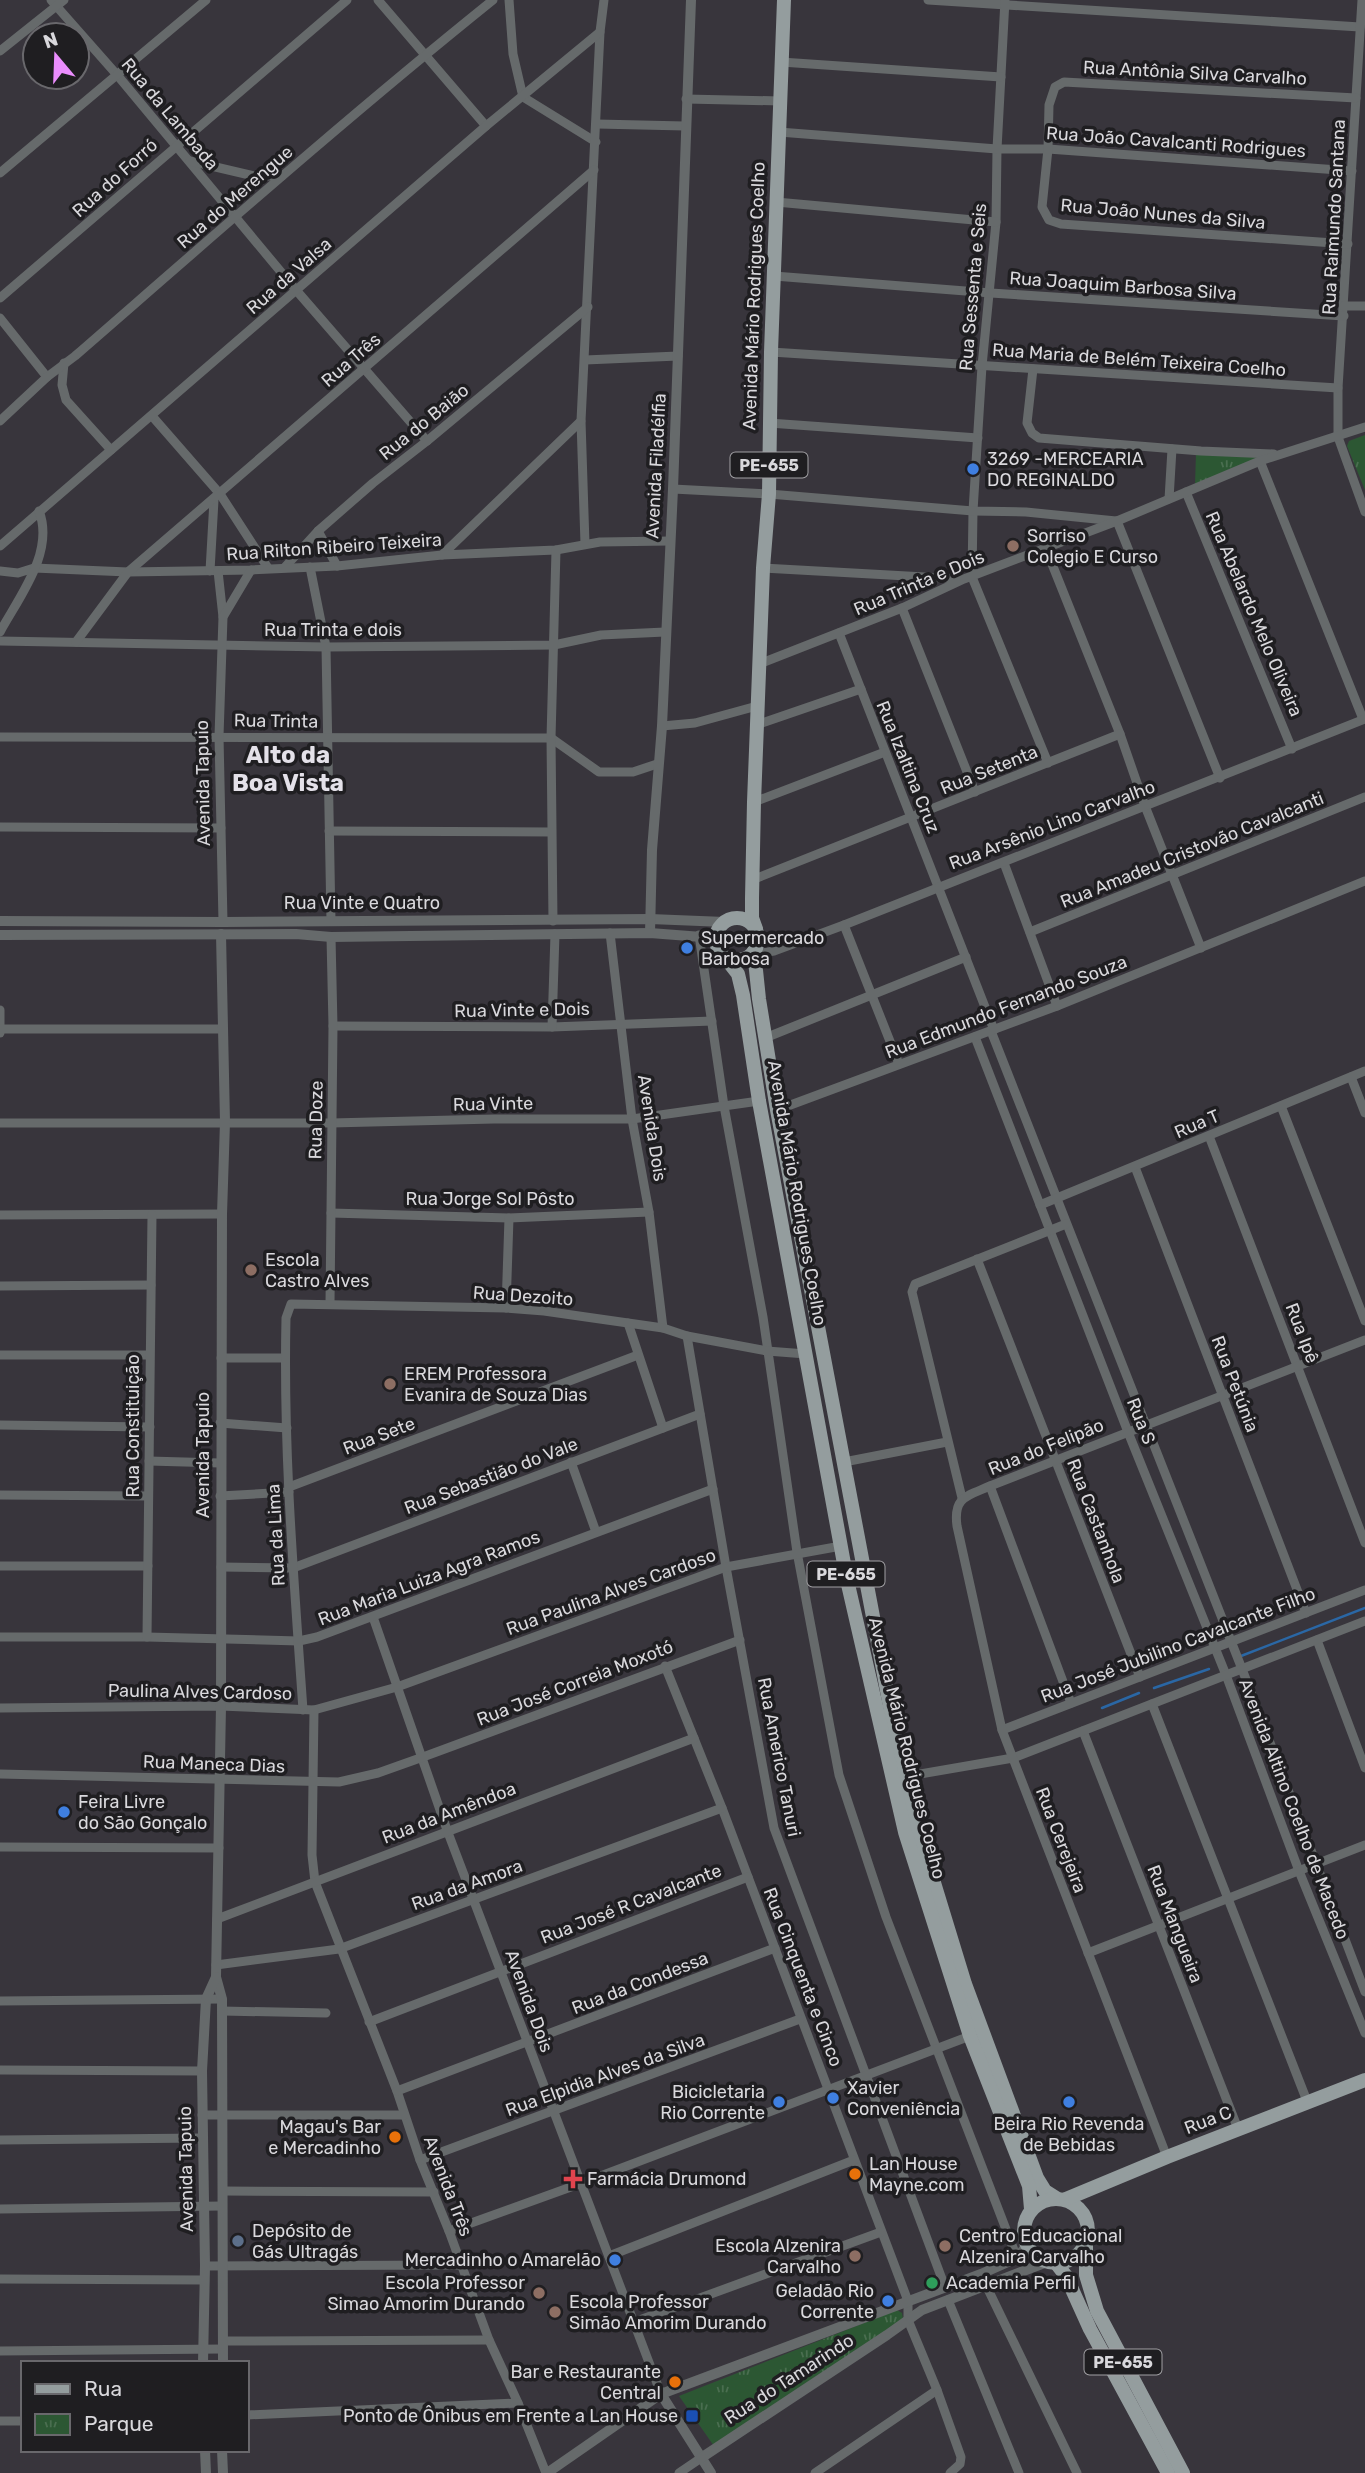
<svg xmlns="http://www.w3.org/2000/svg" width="1365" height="2473" font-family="Rubik,sans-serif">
<defs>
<pattern id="park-tufts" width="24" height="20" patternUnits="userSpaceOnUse" patternTransform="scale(1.75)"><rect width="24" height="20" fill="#2c5733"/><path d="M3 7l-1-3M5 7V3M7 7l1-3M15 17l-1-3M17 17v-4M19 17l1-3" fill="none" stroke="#4a6e50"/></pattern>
</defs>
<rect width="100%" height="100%" fill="#38353c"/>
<g fill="url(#park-tufts)">
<polygon points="1365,435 1365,490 1347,446 1349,441"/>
<polygon points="1196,453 1261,457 1195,485"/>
<polygon points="897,2310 902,2313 903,2319 714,2446 679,2396"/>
</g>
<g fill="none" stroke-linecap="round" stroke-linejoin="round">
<g stroke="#2a67a5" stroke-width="2.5">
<polyline points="1241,1656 1365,1608"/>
<polyline points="1154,1688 1209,1669"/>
<polyline points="1102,1708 1139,1693"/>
</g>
<g stroke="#666a6b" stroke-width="9">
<polyline points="51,0 118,76 296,290 427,441"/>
<polyline points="378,0 486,126"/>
<polyline points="509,0 513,54 523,97 596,142"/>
<polyline points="928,0 1360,27"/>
<polyline points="1005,0 997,149 996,222 982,366 973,511 972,577 1048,763"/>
<polyline points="1362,0 1338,388 1338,437 1365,512"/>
<polyline points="0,51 64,0"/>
<polyline points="781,62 1001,77"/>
<polyline points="686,99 780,101"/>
<polyline points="597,124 685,126"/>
<polyline points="779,132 997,149 1048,149 1352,171"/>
<polyline points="190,161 254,176 282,176"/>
<polyline points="0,173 206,0"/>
<polyline points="776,202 996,222"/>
<polyline points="1348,244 1061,224 1049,220 1042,207 1048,149 1049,105 1055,87 1064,82 1356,98"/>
<polyline points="774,276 991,293 1344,316"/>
<polyline points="0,298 347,0"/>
<polyline points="1344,306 1365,306"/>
<polyline points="0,318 47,377"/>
<polyline points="771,352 1338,388"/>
<polyline points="585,360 678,356"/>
<polyline points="64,363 62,385 66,400 111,450"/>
<polyline points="1033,369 1027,423 1032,433 1039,438 1201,451 1274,454"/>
<polyline points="152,416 220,494 268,568"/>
<path d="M 0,421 L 47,377 L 75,356 C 213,236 350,115 493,0"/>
<polyline points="769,423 978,438"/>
<polyline points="1260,461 1363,719"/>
<polyline points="673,489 769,494 973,511 1026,512 1116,521"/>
<polyline points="1186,492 1292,749"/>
<polyline points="1169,499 1172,449"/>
<polyline points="1117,521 1220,778"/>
<polyline points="318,531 337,566"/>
<polyline points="585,544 581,421 600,32 604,0"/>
<polyline points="0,546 486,126 600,32"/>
<polyline points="1046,549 1120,734 1145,806 1201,948"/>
<polyline points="442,555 581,421"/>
<polyline points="285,567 318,531 373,483 427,441 588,307"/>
<polyline points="310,567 326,647 331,921"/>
<polyline points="763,568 961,579"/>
<polyline points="0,571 18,573 34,568 128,572 251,570 337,566 442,555 556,550 600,542 670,541"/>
<polyline points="210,571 214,500"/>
<polyline points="218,571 223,617"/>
<polyline points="902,608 975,792"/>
<path d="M 0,632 C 19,597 55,552 39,511"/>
<polyline points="839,633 994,1030"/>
<polyline points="0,641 326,647 554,645 601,635 665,632"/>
<polyline points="76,642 128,572 594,170"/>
<polyline points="759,664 902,608 964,579 1117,521 1260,461 1365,427"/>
<polyline points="756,725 861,689"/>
<polyline points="662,726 695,723 757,706"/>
<polyline points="0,737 551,738 599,772 633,772 657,764"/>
<polyline points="754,802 885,752"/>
<polyline points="0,827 221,828"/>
<polyline points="329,831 551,832"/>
<polyline points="1004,863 1057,1006"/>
<polyline points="752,880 1120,734"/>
<polyline points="553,921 551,738 556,550"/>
<polyline points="223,922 219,736 223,617 251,570"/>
<polyline points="844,925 899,1064"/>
<polyline points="1030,932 1365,797"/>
<polyline points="610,933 632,1119 649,1212 663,1328"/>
<polyline points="699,935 724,1106 763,1317 797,1552 839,1775 886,1917 1017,2258"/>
<polyline points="750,955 774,951 844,925 1365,719"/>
<polyline points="0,1010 0,1033"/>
<polyline points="333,1026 552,1027 712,1021"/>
<polyline points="552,1027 555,934"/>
<polyline points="0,1029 223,1029"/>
<polyline points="991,1031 1242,1669 1365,1992"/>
<polyline points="975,1037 1128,1432 1226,1675 1299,1871 1365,2033"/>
<polyline points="765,1038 966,957"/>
<polyline points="1351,1077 1365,1113"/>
<polyline points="1281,1106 1365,1321"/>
<polyline points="777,1110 1057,1006 1365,881"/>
<polyline points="0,1123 331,1123 494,1119 632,1119 759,1101"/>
<polyline points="1209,1136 1365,1543"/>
<polyline points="1135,1167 1306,1613"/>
<polyline points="1040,1205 1365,1071"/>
<polyline points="331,1213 509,1218 649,1212"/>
<polyline points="0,1215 222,1214"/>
<polyline points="977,1259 1140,1677"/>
<polyline points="0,1286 151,1285"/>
<polyline points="330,1304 333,1026 331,937"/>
<polyline points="506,1308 509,1218"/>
<polyline points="628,1323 663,1428"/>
<polyline points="687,1336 726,1567 774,1828 945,2287"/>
<polyline points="0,1355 149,1355"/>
<polyline points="221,1358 285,1358"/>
<polyline points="220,1423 287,1428"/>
<polyline points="0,1425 150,1427"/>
<polyline points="149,1461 220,1463"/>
<polyline points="571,1462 596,1532"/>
<polyline points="844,1462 947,1442"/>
<polyline points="990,1486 1071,1703"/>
<polyline points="289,1487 638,1355"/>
<polyline points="0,1495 148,1496"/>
<polyline points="220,1496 289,1492"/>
<polyline points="962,1498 912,1292 915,1284 1066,1224"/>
<polyline points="0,1566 148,1566"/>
<polyline points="221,1567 293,1568 700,1414"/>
<polyline points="373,1617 447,1830 661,2394"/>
<polyline points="0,1637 147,1637 299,1641 317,1637 713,1489"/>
<polyline points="147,1637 152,1215"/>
<polyline points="1317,1640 1365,1768"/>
<polyline points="665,1666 722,1808 908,2301 908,2320 937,2390 961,2457 960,2464 950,2473"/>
<polyline points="1152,1704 1307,2101"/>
<polyline points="0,1708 221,1706 314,1710 397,1687 726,1567 841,1546"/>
<path d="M 303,1710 C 294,1580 283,1449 286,1318 L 291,1304 L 506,1308 L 544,1311 L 663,1328 L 687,1336 L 767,1351 L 806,1354"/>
<polyline points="314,1710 312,1855 315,1882 397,2091 420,2160 449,2231 489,2340 518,2403 546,2473"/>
<polyline points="1002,1730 1365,1590"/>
<polyline points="1083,1731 1238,2129"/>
<polyline points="0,1774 339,1782 378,1773 423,1757 740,1640"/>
<polyline points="903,1777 1013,1758 1365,1621"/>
<polyline points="0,1847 219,1848"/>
<polyline points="217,1919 694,1738"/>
<polyline points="1088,1953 1365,1845"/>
<polyline points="216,1965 339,1949 722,1808"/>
<polyline points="0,2001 222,1999"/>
<polyline points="222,2011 326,2013"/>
<polyline points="369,2022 748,1877"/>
<polyline points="0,2070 202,2071"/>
<polyline points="397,2091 775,1948"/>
<polyline points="202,2115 404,2115"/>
<polyline points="0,2140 202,2138"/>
<path d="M 1167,2157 L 1002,1730 L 957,1526 C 953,1497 967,1496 990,1486 L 1365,1340"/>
<polyline points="420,2160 800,2019"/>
<polyline points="224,2191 434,2192"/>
<polyline points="0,2209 222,2206"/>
<polyline points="449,2231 582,2183 970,2036"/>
<polyline points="609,2256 854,2160"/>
<polyline points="205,2266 461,2265"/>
<polyline points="0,2279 204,2280"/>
<polyline points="983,2279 1077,2473"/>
<polyline points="948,2300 1019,2473"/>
<polyline points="634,2322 881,2232"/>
<polyline points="223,2341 489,2340"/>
<polyline points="0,2351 223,2349"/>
<polyline points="247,2415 518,2403"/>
<polyline points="0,2421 23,2421"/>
<polyline points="679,2473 701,2458"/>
<polyline points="815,2473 937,2390"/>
</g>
<g stroke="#666a6b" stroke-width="10">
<polyline points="0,921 223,922 650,919 725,922"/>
<polyline points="650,933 652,850 662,726 673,489 691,0"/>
<polyline points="221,934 225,1122 222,1214 221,1706 216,1977 222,1999 223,2363"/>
<polyline points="0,935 296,934 331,937 650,933 715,938"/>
<polyline points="203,2363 205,2266 202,2071 206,1999 216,1977"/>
<polyline points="661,2394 711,2473"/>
<polyline points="205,2450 206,2473"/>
<polyline points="222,2450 223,2473"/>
<polyline points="701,2458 887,2335 922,2310 1047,2262"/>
<polyline points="547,2473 661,2394 981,2274 1017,2258 1027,2245"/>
</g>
<g stroke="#949d9e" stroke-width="14">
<circle cx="737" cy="939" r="21"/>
<polyline points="756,929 752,918 752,898 754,802 763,568 769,494 771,352 784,0"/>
<polyline points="754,951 759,999 777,1110 906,1791 965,1984 1037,2178 1045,2191 1056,2198"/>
<polyline points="724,956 738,974 743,995 759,1101 847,1580 905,1832 970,2036 1029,2186 1031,2209"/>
<circle cx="1056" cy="2231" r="32"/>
<polyline points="1066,2199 1167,2157 1365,2080"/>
<polyline points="1086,2244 1086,2275 1097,2311 1183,2473"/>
<polyline points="1056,2263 1066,2276 1090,2329 1168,2473"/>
</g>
</g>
<g fill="#3f7fe0" stroke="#1f1e21" stroke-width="2.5">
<circle cx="973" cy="469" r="7"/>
<circle cx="687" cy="948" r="7"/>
<circle cx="64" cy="1812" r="7"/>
<circle cx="833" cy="2098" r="7"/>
<circle cx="779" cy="2102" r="7"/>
<circle cx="1069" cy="2102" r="7"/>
<circle cx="615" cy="2260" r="7"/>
<circle cx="888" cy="2301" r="7"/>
</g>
<g fill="#8d6e63" stroke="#1f1e21" stroke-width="2.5">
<circle cx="1013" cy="546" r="7"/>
<circle cx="251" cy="1270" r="7"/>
<circle cx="390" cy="1384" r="7"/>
<circle cx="945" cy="2246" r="7"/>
<circle cx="855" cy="2256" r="7"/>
<circle cx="539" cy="2293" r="7"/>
<circle cx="555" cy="2312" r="7"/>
</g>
<g fill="#e8710a" stroke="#1f1e21" stroke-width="2.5">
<circle cx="395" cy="2137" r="7"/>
<circle cx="855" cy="2174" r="7"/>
<circle cx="675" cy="2382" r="7"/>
</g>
<path fill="#e0444e" stroke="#1f1e21" stroke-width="2.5" d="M569.5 2168.5h7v7h7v7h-7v7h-7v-7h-7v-7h7z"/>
<circle fill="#5c6f8a" stroke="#1f1e21" stroke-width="2.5" cx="238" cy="2241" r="7"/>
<circle fill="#2e9e5b" stroke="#1f1e21" stroke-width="2.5" cx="932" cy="2283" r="7"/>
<rect fill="#1a4fb4" stroke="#1f1e21" stroke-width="2.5" x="685" y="2409" width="14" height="14" rx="3.5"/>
<g text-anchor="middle" stroke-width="7" stroke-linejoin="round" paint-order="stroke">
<g fill="#1f1e21" stroke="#a1a0a4" stroke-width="2">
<rect x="730.5" y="452.5" width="77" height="25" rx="5"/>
<rect x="807.5" y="1561.5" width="77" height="25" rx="5"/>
<rect x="1084.5" y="2349.5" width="77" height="25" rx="5"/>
</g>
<g font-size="16" font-weight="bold" fill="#d9d8dc">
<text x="769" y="471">PE-655</text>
<text x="846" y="1580">PE-655</text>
<text x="1123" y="2368">PE-655</text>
</g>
<g font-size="18" fill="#d9d8dc" stroke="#1f1e21">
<text transform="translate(1195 73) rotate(3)" y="6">Rua Antônia Silva Carvalho</text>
<text transform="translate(170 114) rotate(50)" y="6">Rua da Lambada</text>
<text transform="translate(1176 142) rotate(4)" y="6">Rua João Cavalcanti Rodrigues</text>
<text transform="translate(115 178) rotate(-42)" y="6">Rua do Forró</text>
<text transform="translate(235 197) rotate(-41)" y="6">Rua do Merengue</text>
<text transform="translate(1163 214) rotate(5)" y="6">Rua João Nunes da Silva</text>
<text transform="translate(1334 217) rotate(-87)" y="6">Rua Raimundo Santana</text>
<text transform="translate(289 276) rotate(-41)" y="6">Rua da Valsa</text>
<text transform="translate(1123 286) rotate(4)" y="6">Rua Joaquim Barbosa Silva</text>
<text transform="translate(973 287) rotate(-85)" y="6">Rua Sessenta e Seis</text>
<text transform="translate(754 296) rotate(-88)" y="6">Avenida Mário Rodrigues Coelho</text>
<text transform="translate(351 360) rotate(-41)" y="6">Rua Três</text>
<text transform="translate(1139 360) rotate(4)" y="6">Rua Maria de Belém Teixeira Coelho</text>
<text transform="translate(424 422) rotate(-39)" y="6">Rua do Baião</text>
<text transform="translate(656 466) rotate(-87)" y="6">Avenida Filadélfia</text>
<text transform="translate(334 547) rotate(-4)" y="6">Rua Rilton Ribeiro Teixeira</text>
<text transform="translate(919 583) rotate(-23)" y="6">Rua Trinta e Dois</text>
<text transform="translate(1254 614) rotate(67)" y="6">Rua Abelardo Melo Oliveira</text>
<text x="333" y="636">Rua Trinta e dois</text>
<text transform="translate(276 721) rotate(1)" y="6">Rua Trinta</text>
<text transform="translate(908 767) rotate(68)" y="6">Rua Izaltina Cruz</text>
<text transform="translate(989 770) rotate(-22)" y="6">Rua Setenta</text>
<text transform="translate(203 783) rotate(-91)" y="6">Avenida Tapuio</text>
<text transform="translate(1052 825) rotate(-21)" y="6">Rua Arsênio Lino Carvalho</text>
<text transform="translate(1192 850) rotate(-22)" y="6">Rua Amadeu Cristovão Cavalcanti</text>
<text x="362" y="909">Rua Vinte e Quatro</text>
<text transform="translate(1006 1007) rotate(-21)" y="6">Rua Edmundo Fernando Souza</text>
<text transform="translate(522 1010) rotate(-1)" y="6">Rua Vinte e Dois</text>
<text transform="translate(493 1104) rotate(-1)" y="6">Rua Vinte</text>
<text transform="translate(316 1120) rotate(-89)" y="6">Rua Doze</text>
<text transform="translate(1197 1124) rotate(-23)" y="6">Rua T</text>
<text transform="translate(652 1128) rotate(81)" y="6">Avenida Dois</text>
<text transform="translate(797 1193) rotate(80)" y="6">Avenida Mário Rodrigues Coelho</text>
<text x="490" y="1205">Rua Jorge Sol Pôsto</text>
<text transform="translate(523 1296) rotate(4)" y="6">Rua Dezoito</text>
<text transform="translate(1302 1333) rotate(69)" y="6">Rua Ipê</text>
<text transform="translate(1235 1384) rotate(69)" y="6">Rua Petúnia</text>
<text transform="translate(1141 1421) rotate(68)" y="6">Rua S</text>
<text transform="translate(133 1426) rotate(-90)" y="6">Rua Constituição</text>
<text transform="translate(379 1436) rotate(-21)" y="6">Rua Sete</text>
<text transform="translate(1046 1447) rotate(-22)" y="6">Rua do Felipão</text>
<text transform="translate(203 1455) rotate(-90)" y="6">Avenida Tapuio</text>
<text transform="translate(491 1476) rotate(-21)" y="6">Rua Sebastião do Vale</text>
<text transform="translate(1096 1521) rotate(69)" y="6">Rua Castanhola</text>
<text transform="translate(276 1535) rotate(-93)" y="6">Rua da Lima</text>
<text transform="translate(429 1578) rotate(-21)" y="6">Rua Maria Luiza Agra Ramos</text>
<text transform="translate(611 1592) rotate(-20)" y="6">Rua Paulina Alves Cardoso</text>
<text transform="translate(1178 1645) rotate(-21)" y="6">Rua José Jubilino Cavalcante Filho</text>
<text transform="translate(575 1683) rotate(-21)" y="6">Rua José Correia Moxotó</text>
<text transform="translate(200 1692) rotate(1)" y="6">Paulina Alves Cardoso</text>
<text transform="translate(907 1748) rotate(76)" y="6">Avenida Mário Rodrigues Coelho</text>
<text transform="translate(779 1757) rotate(79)" y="6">Rua Americo Tanuri</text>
<text transform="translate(214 1764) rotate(2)" y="6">Rua Maneca Dias</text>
<text transform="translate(1294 1809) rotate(69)" y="6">Avenida Altino Coelho de Macedo</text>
<text transform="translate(449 1813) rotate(-21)" y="6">Rua da Amêndoa</text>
<text transform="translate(1061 1840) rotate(69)" y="6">Rua Cerejeira</text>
<text transform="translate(467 1885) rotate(-20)" y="6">Rua da Amora</text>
<text transform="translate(631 1904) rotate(-21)" y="6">Rua José R Cavalcante</text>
<text transform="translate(1175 1924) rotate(69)" y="6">Rua Mangueira</text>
<text transform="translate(803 1977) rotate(69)" y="6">Rua Cinquenta e Cinco</text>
<text transform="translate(640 1983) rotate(-21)" y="6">Rua da Condessa</text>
<text transform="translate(529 2001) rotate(70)" y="6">Avenida Dois</text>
<text transform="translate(605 2075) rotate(-20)" y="6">Rua Elpidia Alves da Silva</text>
<text transform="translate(1208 2120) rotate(-21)" y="6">Rua C</text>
<text transform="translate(186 2169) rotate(-91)" y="6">Avenida Tapuio</text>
<text transform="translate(448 2186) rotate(69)" y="6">Avenida Três</text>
<text transform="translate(789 2379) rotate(-33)" y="6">Rua do Tamarindo</text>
</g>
<g font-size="18" fill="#d9d8dc" stroke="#1f1e21" text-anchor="start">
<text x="987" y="465">3269 -MERCEARIA<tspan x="987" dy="21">DO REGINALDO</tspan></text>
<text x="1027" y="542">Sorriso<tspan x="1027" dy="21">Colegio E Curso</tspan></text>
<text x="701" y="944">Supermercado<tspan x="701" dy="21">Barbosa</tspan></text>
<text x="265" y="1266">Escola<tspan x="265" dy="21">Castro Alves</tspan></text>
<text x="404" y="1380">EREM Professora<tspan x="404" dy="21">Evanira de Souza Dias</tspan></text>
<text x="78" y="1808">Feira Livre<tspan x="78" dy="21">do São Gonçalo</tspan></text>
<text x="847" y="2094">Xavier<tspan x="847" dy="21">Conveniência</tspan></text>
<text x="765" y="2098" text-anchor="end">Bicicletaria<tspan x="765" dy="21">Rio Corrente</tspan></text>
<text x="1069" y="2130" text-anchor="middle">Beira Rio Revenda<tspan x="1069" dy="21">de Bebidas</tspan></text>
<text x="381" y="2133" text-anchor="end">Magau's Bar<tspan x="381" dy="21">e Mercadinho</tspan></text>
<text x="869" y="2170">Lan House<tspan x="869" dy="21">Mayne.com</tspan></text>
<text x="587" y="2185">Farmácia Drumond</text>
<text x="252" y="2237">Depósito de<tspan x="252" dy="21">Gás Ultragás</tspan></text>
<text x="959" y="2242">Centro Educacional<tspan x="959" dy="21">Alzenira Carvalho</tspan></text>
<text x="841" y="2252" text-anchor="end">Escola Alzenira<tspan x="841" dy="21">Carvalho</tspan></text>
<text x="601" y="2266" text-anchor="end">Mercadinho o Amarelão</text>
<text x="525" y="2289" text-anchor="end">Escola Professor<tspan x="525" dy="21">Simao Amorim Durando</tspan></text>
<text x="946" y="2289">Academia Perfil</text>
<text x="874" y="2297" text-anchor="end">Geladão Rio<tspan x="874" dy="21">Corrente</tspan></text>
<text x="569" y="2308">Escola Professor<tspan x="569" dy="21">Simão Amorim Durando</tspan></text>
<text x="661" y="2378" text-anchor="end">Bar e Restaurante<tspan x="661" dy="21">Central</tspan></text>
<text x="678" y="2422" text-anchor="end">Ponto de Ônibus em Frente a Lan House</text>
</g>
<g font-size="24" font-weight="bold" fill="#e4e1e9" stroke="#1f1e21">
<text x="288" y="763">Alto da<tspan x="288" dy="28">Boa Vista</tspan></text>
</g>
</g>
<rect x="21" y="2361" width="228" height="91" fill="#1f1e21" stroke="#69686c" stroke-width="2"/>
<rect x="35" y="2384" width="35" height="10" fill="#949d9e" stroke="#69686c" stroke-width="2"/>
<text x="84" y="2396" font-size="21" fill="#d9d8dc">Rua</text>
<rect x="35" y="2414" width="35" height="21" fill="url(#park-tufts)" stroke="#69686c" stroke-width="2"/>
<text x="84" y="2431" font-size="21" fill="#d9d8dc">Parque</text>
<g transform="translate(56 56) rotate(341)"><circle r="33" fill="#1f1e21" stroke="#69686c" stroke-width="2"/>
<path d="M0-5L12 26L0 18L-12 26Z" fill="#ea8dfd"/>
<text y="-10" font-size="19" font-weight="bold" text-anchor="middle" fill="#d9d8dc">N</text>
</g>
</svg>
